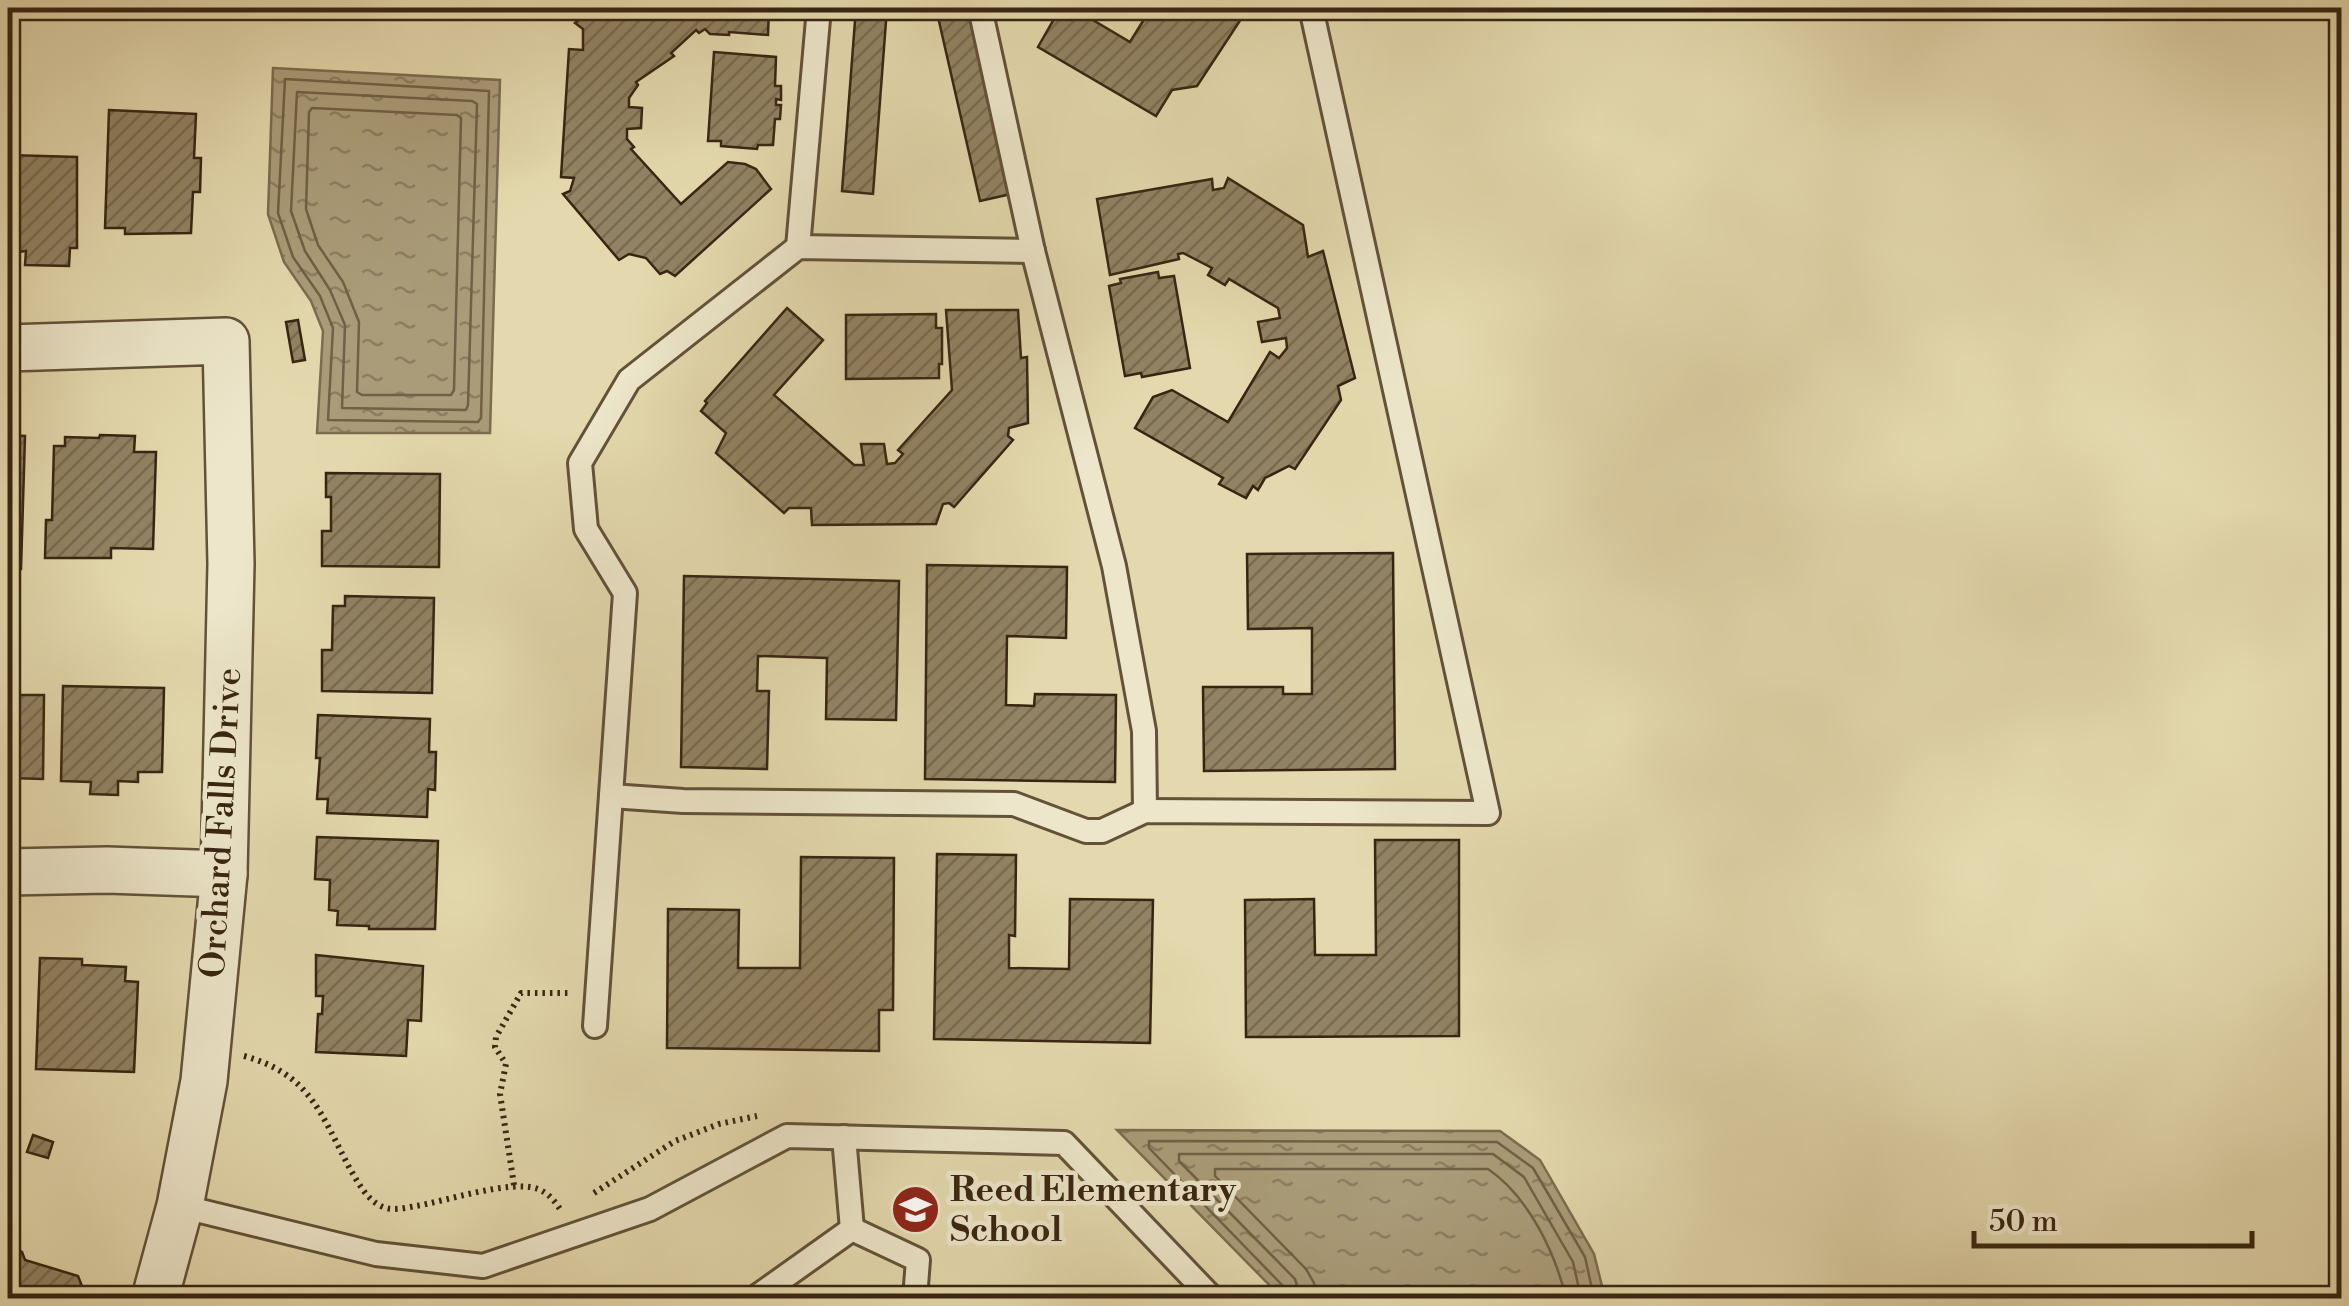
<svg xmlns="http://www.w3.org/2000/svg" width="2349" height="1306" font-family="'Libre Bodoni',serif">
<defs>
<pattern id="water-ripples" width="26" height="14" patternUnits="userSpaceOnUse" patternTransform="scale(2.5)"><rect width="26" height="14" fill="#aa9c79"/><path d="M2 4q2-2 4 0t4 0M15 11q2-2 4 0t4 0" fill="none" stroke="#8b7f62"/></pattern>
<pattern id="building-hatch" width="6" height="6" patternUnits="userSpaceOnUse" patternTransform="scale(2.5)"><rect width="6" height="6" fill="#918363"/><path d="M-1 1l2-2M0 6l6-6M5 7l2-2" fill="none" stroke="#776b50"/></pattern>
</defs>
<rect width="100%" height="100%" fill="#e4d9ae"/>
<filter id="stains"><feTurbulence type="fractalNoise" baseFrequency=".002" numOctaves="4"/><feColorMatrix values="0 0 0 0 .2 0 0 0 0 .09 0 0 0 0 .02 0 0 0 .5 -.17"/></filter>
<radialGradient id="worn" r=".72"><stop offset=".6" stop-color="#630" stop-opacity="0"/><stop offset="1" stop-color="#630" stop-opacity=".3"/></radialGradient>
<g fill="url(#water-ripples)" stroke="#7c6c4f" stroke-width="2.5">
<polygon points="273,68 500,80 490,433 317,433 323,331 311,301 284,262 268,214"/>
<polygon points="1117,1130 1500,1131 1540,1160 1594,1254 1605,1298 1282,1298"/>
</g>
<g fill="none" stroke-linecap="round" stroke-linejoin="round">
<g stroke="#716045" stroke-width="2.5">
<polygon points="285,79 489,91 481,418 478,422 328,420 333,328 320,296 293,257 278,213"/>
<polygon points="297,92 472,101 477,104 468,405 466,410 342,408 345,325 330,290 305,251 291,211"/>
<polygon points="312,108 457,115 461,118 454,390 451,395 362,395 357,392 359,322 343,282 318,245 306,209 309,112"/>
<polyline points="1288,1298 1285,1288 1149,1148 1149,1141 1497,1142 1533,1168 1585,1257 1594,1298"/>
<polyline points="1301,1298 1295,1279 1179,1161 1179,1154 1493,1154 1524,1177 1573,1262 1581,1298"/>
<path d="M 1316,1298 L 1314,1283 L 1306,1269 L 1215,1176 L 1215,1169 L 1488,1169 C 1528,1196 1555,1252 1566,1298"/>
</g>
</g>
<g fill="url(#building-hatch)" stroke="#382511" stroke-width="2.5">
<polygon points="592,8 769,8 768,35 729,32 729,35 710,34 705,29 699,33 696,30 671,53 674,56 636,82 638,85 629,98 629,107 642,108 641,128 627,129 627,139 634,147 631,149 681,204 728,162 745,164 756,169 771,189 675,276 667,271 660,274 646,258 629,254 619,260 563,194 570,191 574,178 561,177 569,49 583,50 583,29 575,23"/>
<polygon points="856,8 887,8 873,194 842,191"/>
<polygon points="936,8 968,8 1011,194 980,201"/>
<polygon points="1151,8 1237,8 1243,16 1197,86 1172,90 1156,116 1038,47 1058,12 1076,10 1130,42"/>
<polygon points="714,52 776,57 775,86 781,86 781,100 776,99 776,105 781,105 780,119 775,119 773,145 758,145 757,149 721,146 721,141 708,141"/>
<polygon points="109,110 196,114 194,158 201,158 200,192 193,192 191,233 125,234 125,228 105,228"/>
<polygon points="8,155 77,157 77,248 70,248 69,266 25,265 26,251 8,253"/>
<polygon points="1228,178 1303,225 1308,257 1323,251 1355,378 1338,386 1341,400 1295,469 1289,466 1265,478 1258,490 1253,486 1246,498 1219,484 1223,478 1135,428 1153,397 1172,390 1228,422 1270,352 1279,358 1287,348 1286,338 1262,342 1258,322 1280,318 1278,308 1229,279 1225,285 1208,275 1212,268 1183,253 1178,254 1179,259 1110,275 1097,199 1212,179 1213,190 1224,188"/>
<polygon points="1158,272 1159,278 1174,276 1190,368 1142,377 1141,373 1125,376 1109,286 1121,283 1120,279"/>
<polygon points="787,308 823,340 774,395 854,465 864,465 861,444 884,444 887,464 895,463 903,454 898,450 952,390 946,310 1018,310 1021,358 1027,357 1028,423 1009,428 1008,436 1013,440 954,507 949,503 943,504 936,524 812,525 811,508 789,508 784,513 716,453 726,433 701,411 707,403 705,401"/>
<polygon points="936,314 936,328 942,328 942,364 939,364 939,378 846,379 846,315"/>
<polygon points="298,320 305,360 293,362 286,322"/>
<polygon points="8,435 25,436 21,569 8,569"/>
<polygon points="100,435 135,436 134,452 156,452 153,549 111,548 111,558 45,558 46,520 52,520 54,446 65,446 65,437 99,438"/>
<polygon points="326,473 440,474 439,567 322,566 322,531 331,531 331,497 326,497"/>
<polygon points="1393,553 1395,769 1204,771 1203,687 1283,687 1283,694 1312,694 1312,628 1248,629 1247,554"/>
<polygon points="927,565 1067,567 1066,638 1007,636 1006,705 1034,706 1035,694 1116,695 1115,782 925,779"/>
<polygon points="684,576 899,581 896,720 826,719 827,658 758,656 757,691 769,691 767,769 681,767"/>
<polygon points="345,596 434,598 432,693 322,691 322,650 332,650 333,606 345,606"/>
<polygon points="8,681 13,681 12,695 44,695 43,779 9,778 8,783"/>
<polygon points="63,686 164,688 162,772 138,772 138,782 118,781 118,795 90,794 91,782 61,781"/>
<polygon points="318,715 430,719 429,752 436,752 435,790 428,789 427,817 327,813 328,799 317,799 320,758 316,758"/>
<polygon points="317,837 438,841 435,929 369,929 369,926 337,925 338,911 329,910 330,880 315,879"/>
<polygon points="1375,840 1459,840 1459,1036 1246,1037 1245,900 1314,899 1315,955 1376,955"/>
<polygon points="937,854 1016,855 1015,936 1009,935 1009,968 1069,969 1070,899 1153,900 1150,1043 934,1039"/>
<polygon points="801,857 894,858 893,1010 879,1010 879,1051 667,1048 668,909 739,910 738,968 800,968"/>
<polygon points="316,955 423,966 421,1021 408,1020 406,1056 316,1052 318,1014 322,1014 323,996 316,996"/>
<polygon points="8,956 11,956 10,1076 8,1076"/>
<polygon points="40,958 82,959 82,965 126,967 125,981 138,982 134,1072 36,1069"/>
<polygon points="33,1135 53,1142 48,1158 27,1152"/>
<polygon points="8,1246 22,1252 25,1260 78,1276 82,1286 77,1298 8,1298"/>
</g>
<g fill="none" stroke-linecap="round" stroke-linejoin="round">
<defs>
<g id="lane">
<polyline points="980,8 1033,251 1114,566 1144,731 1145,811"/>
<polyline points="798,247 819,8"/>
<polyline points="611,796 683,801 1014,804 1086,831 1102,831 1145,811 1488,813 1311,8"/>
<polyline points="595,1026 625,593 586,529 580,463 629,380 798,247 1033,251"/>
<polyline points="844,1137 852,1229"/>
<polyline points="180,1206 376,1254 483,1266 650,1209 787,1136 1064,1143 1212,1298"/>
<polyline points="755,1298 852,1229 918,1260 915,1298"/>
</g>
<g id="street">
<polyline points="8,348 226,341 231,564 224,874 204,1081 180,1206 155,1298"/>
<polyline points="8,872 107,870 224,874"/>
</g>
</defs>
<use href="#lane" stroke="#635238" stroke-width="28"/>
<use href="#street" stroke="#635238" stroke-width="50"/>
<g stroke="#382511" stroke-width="6" stroke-dasharray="2.5 5" stroke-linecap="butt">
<path d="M 244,1056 C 310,1074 321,1114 350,1169 C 358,1182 365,1197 379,1205 C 390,1212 404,1208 416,1206 C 446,1201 512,1179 538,1189 C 548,1193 554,1200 560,1209"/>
<polyline points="514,1185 500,1094 506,1064 495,1047 496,1037 521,993 570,993"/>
<polyline points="594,1193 675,1141 719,1124 757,1116"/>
</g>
<use href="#lane" stroke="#ede6ca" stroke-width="22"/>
<use href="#street" stroke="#ede6ca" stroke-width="45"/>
</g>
<defs>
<symbol id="school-disc" viewBox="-11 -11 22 22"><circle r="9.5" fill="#8f2418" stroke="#ede6ca"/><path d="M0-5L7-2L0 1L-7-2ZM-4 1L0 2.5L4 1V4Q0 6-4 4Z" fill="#fff"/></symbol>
</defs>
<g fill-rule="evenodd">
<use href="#school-disc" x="888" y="1182" width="55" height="55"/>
</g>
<g text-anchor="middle" stroke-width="9" stroke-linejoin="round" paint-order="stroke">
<g font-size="35" fill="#382511" stroke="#ede6ca">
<text transform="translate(220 823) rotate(-87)" y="12">Orchard Falls Drive</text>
</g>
<g font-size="35" font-weight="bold" fill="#382511" stroke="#ede6ca" text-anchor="start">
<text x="950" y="1201">Reed Elementary<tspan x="950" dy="40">School</tspan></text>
</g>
</g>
<rect width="2349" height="1306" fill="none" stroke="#e4d9ae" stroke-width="40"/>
<rect x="10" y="10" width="2329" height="1286" fill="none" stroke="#382511" stroke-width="5"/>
<rect x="20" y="20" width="2309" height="1266" fill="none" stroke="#382511" stroke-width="2.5"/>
<path d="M1974 1231v15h278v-15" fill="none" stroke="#382511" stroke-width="5"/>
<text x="1989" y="1231" font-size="30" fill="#382511" stroke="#ede6ca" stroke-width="8" paint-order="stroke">50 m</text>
<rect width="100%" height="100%" filter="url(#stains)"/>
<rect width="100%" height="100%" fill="url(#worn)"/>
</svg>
